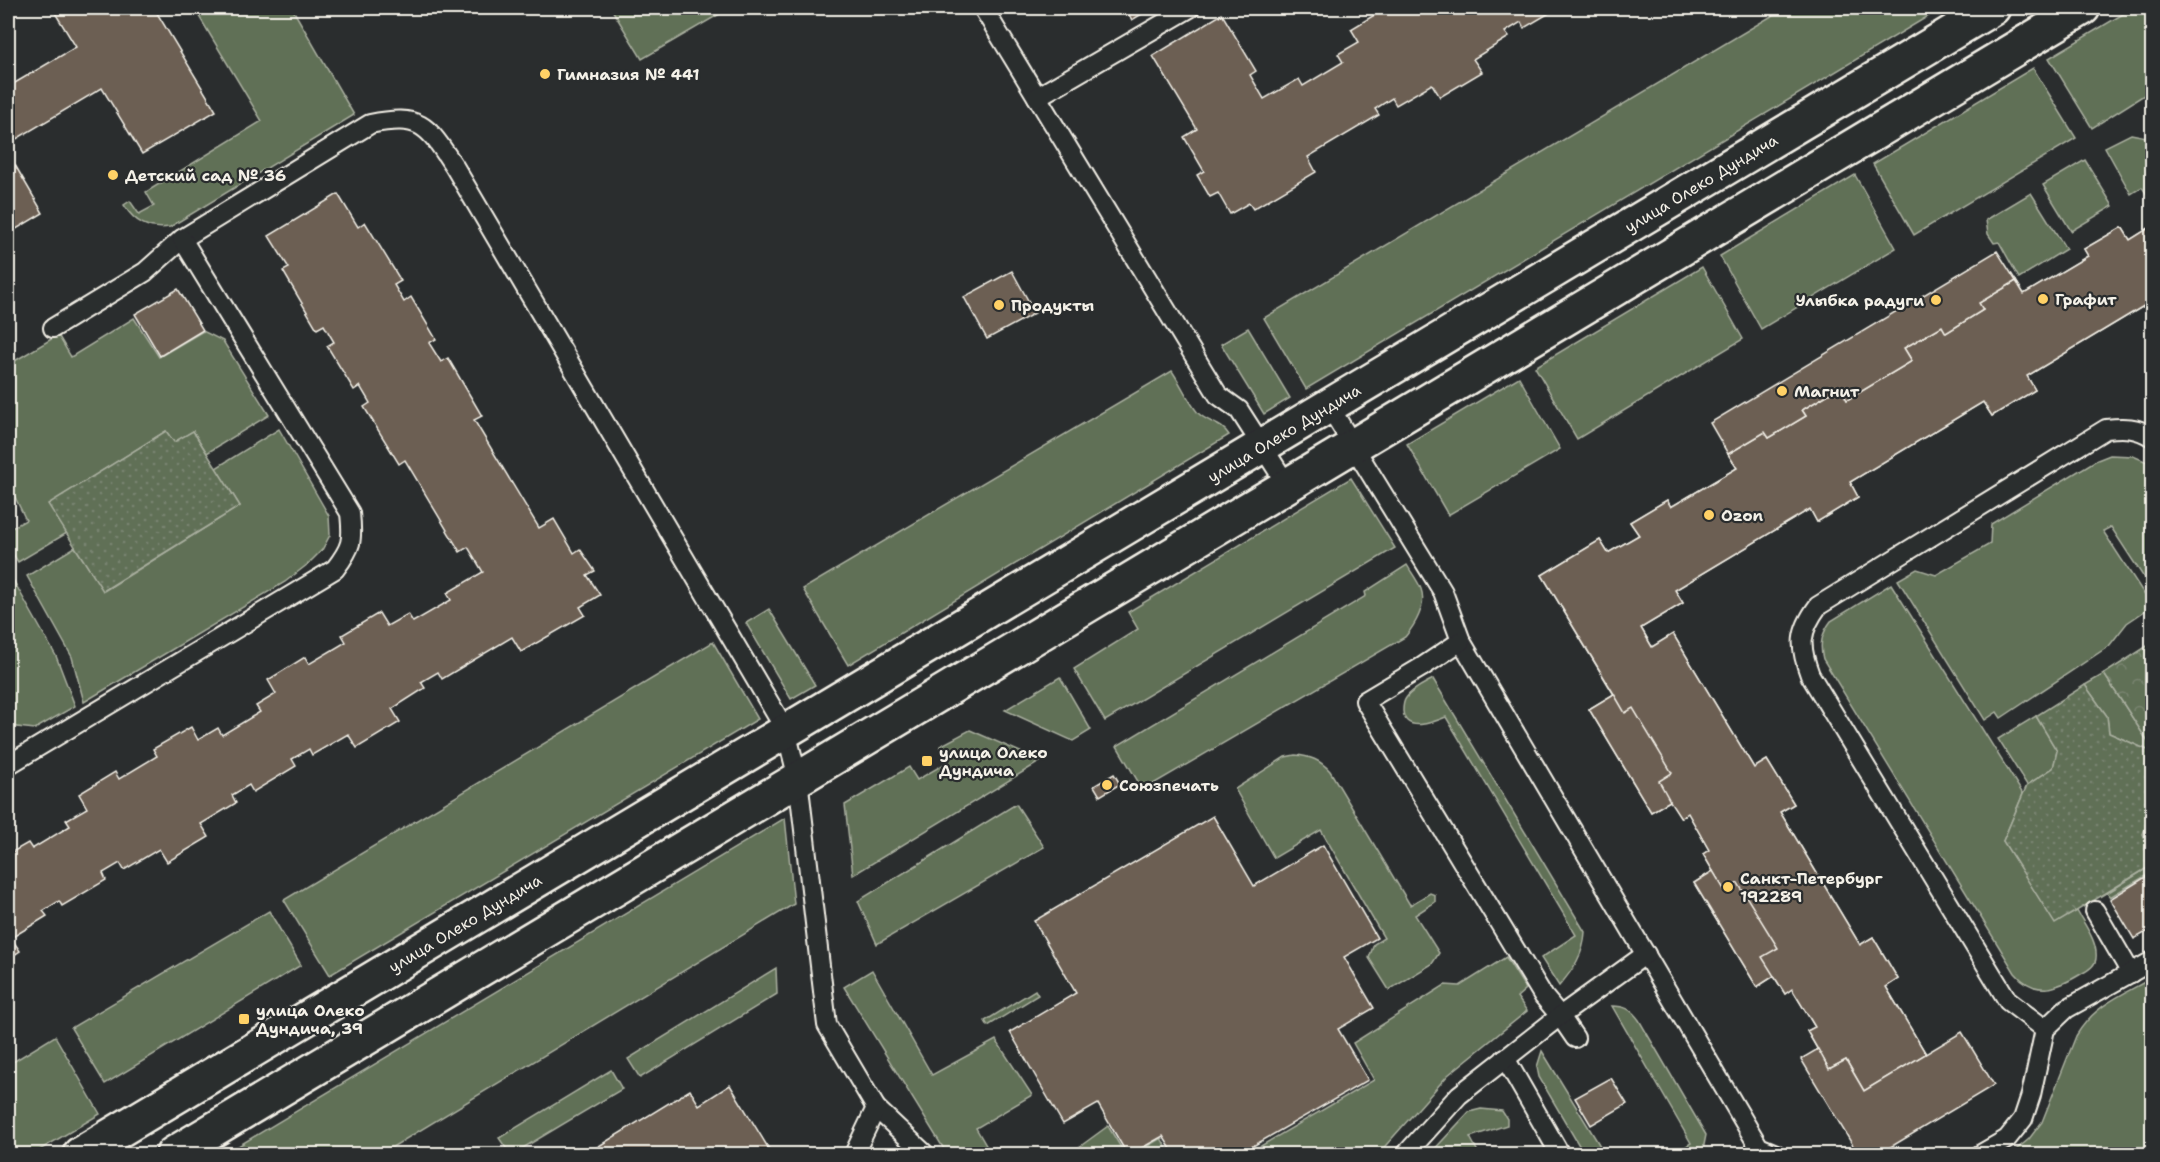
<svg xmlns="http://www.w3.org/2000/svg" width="2160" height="1162" font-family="'Shantell Sans',sans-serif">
<defs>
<pattern id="forest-crowns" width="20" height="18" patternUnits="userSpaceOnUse" patternTransform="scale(1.5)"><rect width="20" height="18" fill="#616f57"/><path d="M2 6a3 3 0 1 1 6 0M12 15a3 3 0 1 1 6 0" fill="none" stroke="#78846f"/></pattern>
<pattern id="park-dots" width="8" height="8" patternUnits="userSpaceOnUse" patternTransform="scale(1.5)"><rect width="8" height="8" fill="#616f57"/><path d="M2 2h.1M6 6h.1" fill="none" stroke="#78846f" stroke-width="1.8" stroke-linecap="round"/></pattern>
</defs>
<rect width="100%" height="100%" fill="#2a2d2e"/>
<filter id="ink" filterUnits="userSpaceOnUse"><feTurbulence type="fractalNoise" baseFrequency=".0167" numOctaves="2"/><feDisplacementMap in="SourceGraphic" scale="12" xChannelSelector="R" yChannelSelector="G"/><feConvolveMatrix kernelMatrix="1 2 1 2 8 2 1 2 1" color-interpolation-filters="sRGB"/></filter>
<g filter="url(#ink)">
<g fill="#616f57" stroke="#aab0a0" stroke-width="1.5">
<path d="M 194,8 L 292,8 L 354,115 L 170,227 C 149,230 135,223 124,205 L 130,201 L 139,214 L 154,206 L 146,192 L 262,121 Z"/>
<polygon points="611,8 730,8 642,59"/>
<polygon points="1785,8 1942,8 1306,389 1264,318"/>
<polygon points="2133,8 2152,8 2152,90 2092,128 2049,58"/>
<polygon points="2033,68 2076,138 1914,235 1873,164"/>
<polygon points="2131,134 2152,138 2151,201 2142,187 2131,194 2105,147"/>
<polygon points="2085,160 2113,206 2071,231 2043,185"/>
<polygon points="1855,175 1896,248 1761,329 1720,256"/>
<polygon points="2031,193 2066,249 2019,278 1999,242 1994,243 1988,234 1986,220"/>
<polygon points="1702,267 1743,339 1577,439 1535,367"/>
<polygon points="134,318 159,357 203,331 223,341 269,415 207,453 193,431 174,443 166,431 49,504 67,533 18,562 8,546 8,530 26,520 12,491 8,493 8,365 58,335 71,357"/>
<polygon points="1248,328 1290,398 1264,414 1221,344"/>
<path d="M 1172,371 C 1181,384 1188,401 1198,413 C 1208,423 1222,423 1229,435 L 848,665 L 803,589 Z"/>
<polygon points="1519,377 1560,449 1448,515 1407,444"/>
<polygon points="279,429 329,516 330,535 322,550 308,564 285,582 84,702 72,657 27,576 75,547 104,591 240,506 216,468"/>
<polygon points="2110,455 2133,456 2152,464 2152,590 2111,527 2103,531 2152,606 2127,623 2109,646 2001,718 1997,712 1985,720 1898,580 1917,569 1936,575 1990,544 1991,524 2095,461"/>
<polygon points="1351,478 1395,548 1105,721 1074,669 1138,629 1128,612"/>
<path d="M 1407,565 C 1411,572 1418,581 1421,589 C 1427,605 1415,625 1405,637 L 1143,790 L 1117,746 L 1366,596 L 1365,592 Z"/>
<polygon points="8,571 56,656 75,706 35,729 8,726"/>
<path d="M 1891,584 L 2023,794 L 2003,841 L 2055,923 L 2077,911 C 2084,924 2098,942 2096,958 C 2096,965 2087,971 2081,974 C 2058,988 2036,998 2015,973 L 1823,659 C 1819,644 1822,633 1831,621 Z"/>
<polygon points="769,609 815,685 791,699 746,623"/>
<polygon points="713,642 758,719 330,975 284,900"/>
<polygon points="2104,674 2152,748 2152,752 2109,733 2107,716 2085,685"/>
<polygon points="1060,677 1091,730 1073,741 1005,710"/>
<path d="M 1433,679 L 1585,932 C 1584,954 1573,970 1559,986 L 1541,958 L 1576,935 L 1446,717 C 1434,722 1405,734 1403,711 C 1403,706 1403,702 1406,698 C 1412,689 1424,684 1433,679 Z"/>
<polygon points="2036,716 2057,751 2053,769 2027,785 1998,739"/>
<polygon points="970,730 1041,761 853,875 845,805 909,767 917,780 948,762 940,746"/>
<path d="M 1295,755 C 1310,756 1320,760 1330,771 L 1410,905 L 1430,893 L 1435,895 L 1435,902 L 1415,915 L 1439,953 L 1432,964 L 1389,990 L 1369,958 L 1374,944 L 1384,938 L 1321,830 L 1274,858 L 1235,789 L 1285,757 Z"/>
<polygon points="1016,804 1044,847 877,944 858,901"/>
<polygon points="785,818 794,904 381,1154 225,1154"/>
<polygon points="2152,865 2152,872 2110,897 2107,893"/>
<polygon points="269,911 301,965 105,1084 71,1028"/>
<polygon points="1506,957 1526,989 1517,997 1527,1011 1448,1075 1379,1153 1247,1154 1374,1080 1353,1043 1445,985 1460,986"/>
<polygon points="776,968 777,994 640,1078 628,1059"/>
<polygon points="872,970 932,1075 996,1040 1032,1095 976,1128 991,1154 947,1154 844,987"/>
<path d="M 2152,978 L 2152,1154 L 2011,1154 L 2029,1139 L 2042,1122 L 2076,1036 C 2094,1005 2122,995 2152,978 Z"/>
<polygon points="1035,990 1038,995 988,1026 985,1021"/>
<path d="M 1612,1006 C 1625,1006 1631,1009 1639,1020 L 1706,1135 L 1703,1150 L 1696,1154 L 1674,1154 L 1691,1143 Z"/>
<polygon points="55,1036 100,1114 33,1154 8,1154 8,1065"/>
<polygon points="1542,1051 1605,1154 1584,1154 1539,1077 1537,1067"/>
<polygon points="611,1070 622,1089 513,1154 510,1154 499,1138"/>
<polygon points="1481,1109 1502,1111 1507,1119 1507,1125 1470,1137 1479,1154 1430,1154 1469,1112"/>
<polygon points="1108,1126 1125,1154 1072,1154 1071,1153"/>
<polygon points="1161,1138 1170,1154 1134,1154"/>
</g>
<g fill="url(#forest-crowns)" stroke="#aab0a0" stroke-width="1.5">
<polygon points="2152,643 2152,748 2104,674"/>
<polygon points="2152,818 2152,857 2143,834 2147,823"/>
</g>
<g fill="url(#park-dots)" stroke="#aab0a0" stroke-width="1.5">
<polygon points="166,431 174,442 193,431 240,506 103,591 48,504"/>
<polygon points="2085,685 2107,716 2109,733 2152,752 2152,818 2147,823 2143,834 2152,857 2152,865 2055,924 2003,841 2027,785 2053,768 2057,751 2036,716"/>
</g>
<g fill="#6c5e53" stroke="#f4f1e8" stroke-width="1.5">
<polygon points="52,8 154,8 216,111 142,154 102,88 8,144 8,87 76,47"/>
<polygon points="1125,8 1152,8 1132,20"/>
<polygon points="1386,8 1389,8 1392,13 1402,8 1558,8 1524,28 1521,22 1505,32 1509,37 1473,59 1482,72 1440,97 1432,84 1396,105 1392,98 1375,109 1379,115 1308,157 1316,172 1253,209 1249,203 1230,214 1218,193 1210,197 1197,175 1204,171 1184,137 1197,129 1153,56 1222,14 1256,71 1250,75 1264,99 1299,79 1303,86 1343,62 1338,54 1359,42 1351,29"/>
<polygon points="8,153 43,213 8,234"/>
<polygon points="338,194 358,227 365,222 401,281 394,285 404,302 411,297 436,339 429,343 441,362 448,358 482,416 474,420 539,528 554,519 574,553 580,549 595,571 587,575 600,595 580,607 585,615 521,652 512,637 442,679 438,672 421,682 425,688 392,709 400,722 357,748 348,734 312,755 309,749 292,759 296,766 253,792 249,785 232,795 236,803 201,824 209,837 167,862 159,849 124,870 120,863 103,873 106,880 62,906 59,901 43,911 47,916 11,938 20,951 8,959 8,851 9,854 28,843 32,849 70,826 66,820 87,808 79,794 115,772 119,779 157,756 153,749 191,727 198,740 218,728 222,735 260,712 256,706 276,694 268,680 305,657 309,664 346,642 342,635 379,613 387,626 408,614 413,622 451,600 447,593 483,572 468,547 460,552 405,460 399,464 364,407 370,403 360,386 354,390 327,346 334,342 324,325 317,329 283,271 289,268 269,236"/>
<polygon points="2152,226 2152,301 2027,376 2035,390 1992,416 1983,402 1850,482 1858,497 1817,522 1810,509 1675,590 1683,603 1641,628 1652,647 1673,634 1754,768 1767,760 1794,804 1780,812 1860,945 1873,937 1898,979 1886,987 1926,1054 1864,1091 1846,1060 1829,1069 1807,1031 1815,1027 1792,989 1785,994 1762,957 1778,948 1738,883 1725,891 1703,854 1709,850 1688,813 1681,818 1659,781 1672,773 1633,708 1625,713 1542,575 1600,540 1608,553 1639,535 1630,522 1667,500 1671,507 1737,468 1728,454 1765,432 1769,438 1806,416 1802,410 1840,387 1847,400 1912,361 1904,348 1942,326 1946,333 1983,310 1979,303 2016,281 2024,294 2088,256 2084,249 2122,227 2130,240"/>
<polygon points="2152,226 2152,301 2027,376 2035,390 1992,416 1983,402 1850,482 1858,497 1817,522 1810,509 1675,590 1683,603 1641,628 1652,647 1673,634 1754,768 1767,760 1794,804 1780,812 1860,945 1873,937 1898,979 1886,987 1926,1054 1864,1091 1846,1060 1829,1069 1807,1031 1815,1027 1792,989 1785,994 1774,976 1757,987 1694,883 1713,871 1703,854 1709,850 1688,813 1681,818 1670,801 1651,812 1619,759 1589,709 1614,694 1542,575 1600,540 1608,553 1639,535 1630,522 1667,500 1671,507 1737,468 1728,454 1765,432 1769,438 1806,416 1802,410 1840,387 1847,400 1912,361 1904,348 1942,326 1946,333 1983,310 1979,303 2016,281 2024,294 2088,256 2084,249 2122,227 2130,240"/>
<polygon points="1997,251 2016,281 1979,303 1983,310 1946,333 1942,326 1904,348 1912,361 1847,400 1840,387 1802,410 1806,416 1769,438 1765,432 1728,454 1710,423"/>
<polygon points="1012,271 1035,313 987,339 964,297"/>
<polygon points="178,289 203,330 160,356 135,314"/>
<polygon points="1614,694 1625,713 1633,708 1672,773 1659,781 1670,801 1651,812 1589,709"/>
<polygon points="1114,774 1120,784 1100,796 1094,786"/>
<polygon points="1213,816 1254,886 1323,845 1377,938 1344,957 1374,1008 1338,1029 1368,1080 1239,1154 1174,1154 1163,1136 1131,1154 1127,1154 1098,1104 1063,1124 1010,1032 1076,993 1034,921"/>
<polygon points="1713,871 1725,891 1738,883 1778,948 1762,957 1774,976 1757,987 1694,883"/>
<polygon points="2152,873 2152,929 2134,939 2110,899"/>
<polygon points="1962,1032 1994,1085 1879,1154 1858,1154 1801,1059 1818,1049 1829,1069 1846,1060 1864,1091"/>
<polygon points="1611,1078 1627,1104 1591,1125 1575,1098"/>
<polygon points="730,1085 772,1154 597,1154 594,1149 690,1090 699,1105"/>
</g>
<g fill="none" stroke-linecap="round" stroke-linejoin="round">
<defs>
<g id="service">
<polyline points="983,8 1218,395 1239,410 1287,485"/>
<polyline points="1037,97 1190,8"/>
<path d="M 53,328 L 145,272 L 182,239 L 370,124 C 421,114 427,125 454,166 L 786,731 L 798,779 L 827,1025 L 876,1108 L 925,1154"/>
<polyline points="1329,406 1443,592 1461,641 1759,1147 1776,1154"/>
<polyline points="1461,641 1422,667 1365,701 1544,997 1560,1016 1575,1038"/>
<path d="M 8,765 L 335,569 C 352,547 353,541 350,513 L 182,239"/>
<polyline points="2095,911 2131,973"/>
<path d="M 2045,1029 L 2008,1001 L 1810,675 C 1799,646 1799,632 1818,606 L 2106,429 C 2124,427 2137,427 2152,437"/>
<polyline points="1505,1058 1560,1154"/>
<polyline points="854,1154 876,1108"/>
<polyline points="1406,1154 1459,1095 1560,1016 1646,954"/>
<polyline points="1981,1154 2007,1139 2023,1119 2031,1095 2045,1029 2066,1009 2152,961"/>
</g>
<g id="minor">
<polyline points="80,1154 1993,8"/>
<polyline points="173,1154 2083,8"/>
</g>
</defs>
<use href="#service" stroke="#f4f1e8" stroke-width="22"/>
<use href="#minor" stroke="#f4f1e8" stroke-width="38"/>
<use href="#service" stroke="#2a2d2e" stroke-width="18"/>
<use href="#minor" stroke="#2a2d2e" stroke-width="33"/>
</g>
</g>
<g fill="#ffd166" stroke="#2a2d2e" stroke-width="2">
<circle cx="545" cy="74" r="6"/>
<circle cx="113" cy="175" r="6"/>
<circle cx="2043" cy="299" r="6"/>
<circle cx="1936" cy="300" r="6"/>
<circle cx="999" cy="305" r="6"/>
<circle cx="1782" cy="391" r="6"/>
<circle cx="1709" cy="515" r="6"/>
<rect x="921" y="755" width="12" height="12" rx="3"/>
<circle cx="1107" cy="785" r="6"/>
<circle cx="1728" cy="887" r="6"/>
<rect x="238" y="1013" width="12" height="12" rx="3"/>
</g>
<g text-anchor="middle" stroke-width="4.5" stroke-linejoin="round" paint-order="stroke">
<g font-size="16" font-weight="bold" fill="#f4f1e8" stroke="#2a2d2e" text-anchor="start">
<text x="557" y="80">Гимназия № 441</text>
<text x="125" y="181">Детский сад № 36</text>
<text x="2055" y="305">Графит</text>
<text x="1924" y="306" text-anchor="end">Улыбка радуги</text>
<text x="1011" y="311">Продукты</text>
<text x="1794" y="397">Магнит</text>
<text x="1721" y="521">Ozon</text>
<text x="939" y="758">улица Олеко<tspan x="939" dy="18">Дундича</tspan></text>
<text x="1119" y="791">Союзпечать</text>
<text x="1740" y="884">Санкт-Петербург<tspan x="1740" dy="18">192289</tspan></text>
<text x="256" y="1016">улица Олеко<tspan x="256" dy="18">Дундича, 39</tspan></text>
</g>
<g font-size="16" fill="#f4f1e8" stroke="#2a2d2e">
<text transform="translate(1701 183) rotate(-31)" y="6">улица Олеко Дундича</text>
<text transform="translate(1284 433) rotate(-31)" y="6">улица Олеко Дундича</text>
<text transform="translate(465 923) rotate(-31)" y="6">улица Олеко Дундича</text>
</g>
</g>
<rect width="2160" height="1162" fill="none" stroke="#2a2d2e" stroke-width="30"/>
<rect x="15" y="15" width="2130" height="1132" fill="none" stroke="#f4f1e8" stroke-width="2" filter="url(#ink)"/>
</svg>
